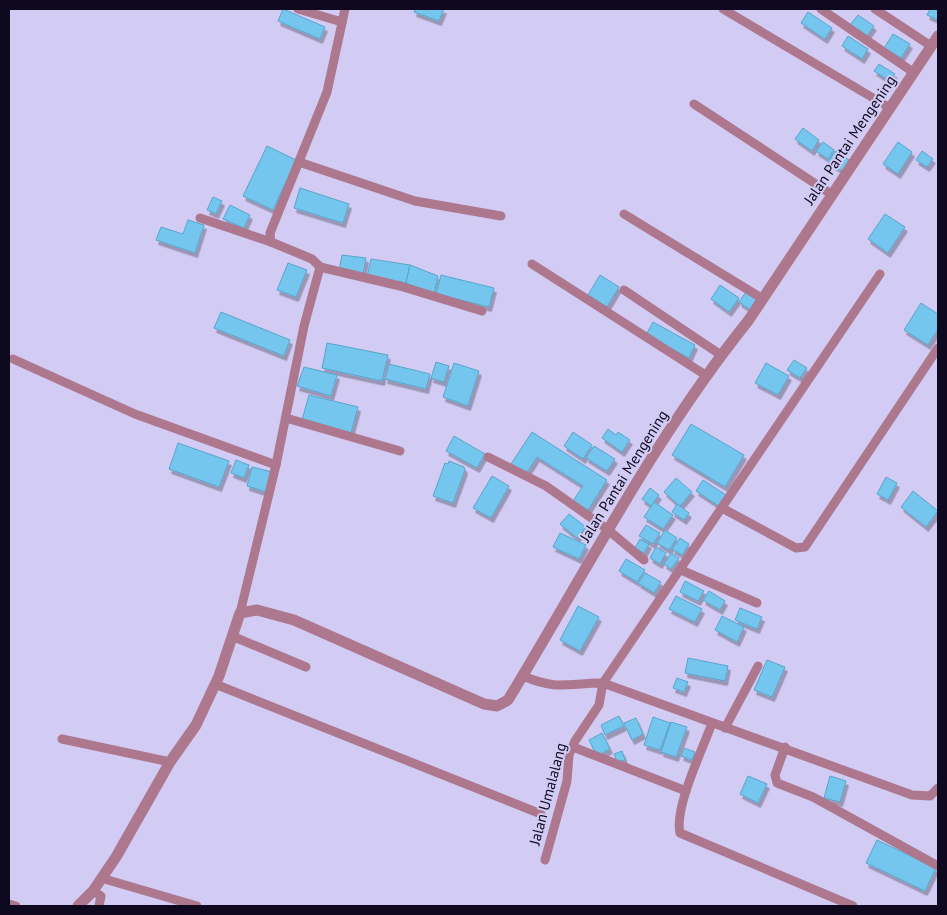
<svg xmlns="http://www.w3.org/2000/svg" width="947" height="915" font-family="'PT Sans',sans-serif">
<defs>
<filter id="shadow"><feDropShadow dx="2.5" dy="4.5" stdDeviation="0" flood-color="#0004"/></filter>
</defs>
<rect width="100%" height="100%" fill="#d2cbf4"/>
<g fill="#75c6ef" stroke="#57a4ca" filter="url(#shadow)">
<polygon points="283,9 325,27 320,39 278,21"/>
<polygon points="415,9 444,9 439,21 414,12"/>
<polygon points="930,9 938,10 938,20 927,15"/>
<polygon points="808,12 832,28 825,39 801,23"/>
<polygon points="858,15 874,26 866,37 850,25"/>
<polygon points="893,34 910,44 901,58 884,48"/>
<polygon points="848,36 868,49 862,59 842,46"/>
<polygon points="879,64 895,74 890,81 874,71"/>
<polygon points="803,128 819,140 812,151 795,139"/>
<polygon points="823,142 834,150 828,159 816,151"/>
<polygon points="898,142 912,152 898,174 883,164"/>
<polygon points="267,146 296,160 273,210 243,196"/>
<polygon points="835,151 851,161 844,172 828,162"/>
<polygon points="922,151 933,159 927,167 916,160"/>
<polygon points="300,188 349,204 343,223 294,208"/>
<polygon points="213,197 222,201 216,214 207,210"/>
<polygon points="230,205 250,215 244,228 223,219"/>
<polygon points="885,214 905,227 888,253 868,239"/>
<polygon points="188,220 204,225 195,253 156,240 161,227 183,234"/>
<polygon points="342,255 366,258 363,275 339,271"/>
<polygon points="371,259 410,265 406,283 367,277"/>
<polygon points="288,263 307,270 296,297 277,290"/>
<polygon points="410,265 438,276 434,294 406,283"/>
<polygon points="441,275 494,288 489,307 436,294"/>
<polygon points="600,275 619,287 607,307 588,295"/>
<polygon points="720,285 739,298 729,312 711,299"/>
<polygon points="746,292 760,302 753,312 739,302"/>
<polygon points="921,303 938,314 938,329 928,345 904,330"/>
<polygon points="221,312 290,340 284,356 214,328"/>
<polygon points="653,322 695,345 689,358 646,335"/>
<polygon points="327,343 388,355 382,381 322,368"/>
<polygon points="794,360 807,368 800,378 787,370"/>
<polygon points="436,362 449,366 444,382 431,378"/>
<polygon points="454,363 479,371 468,406 443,397"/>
<polygon points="766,363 789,376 778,395 755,383"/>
<polygon points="389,364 430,374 426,389 385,379"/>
<polygon points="304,367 337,375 331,396 297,386"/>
<polygon points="309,395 358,407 351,433 302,420"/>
<polygon points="691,424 744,455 725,487 672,455"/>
<polygon points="608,429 616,435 618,432 630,440 622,452 602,438"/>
<polygon points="532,432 607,480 588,510 573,501 583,486 537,457 526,474 511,464"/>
<polygon points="573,432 592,445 583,459 564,446"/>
<polygon points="454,436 485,454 477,468 446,451"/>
<polygon points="178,443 229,461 219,487 169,469"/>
<polygon points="594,446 615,459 607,471 586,458"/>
<polygon points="236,460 249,465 244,478 231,473"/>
<polygon points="449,461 464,467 465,470 453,503 433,496 445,463 448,464"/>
<polygon points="252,467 272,472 266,492 247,486"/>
<polygon points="492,476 509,486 491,518 473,508"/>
<polygon points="886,477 897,483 888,500 877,494"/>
<polygon points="676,478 692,492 680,506 664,492"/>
<polygon points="703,480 726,495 719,506 696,491"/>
<polygon points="650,488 659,495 651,506 642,499"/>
<polygon points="913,491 938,511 926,527 901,507"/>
<polygon points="654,502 673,515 663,529 644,517"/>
<polygon points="677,504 689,513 684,520 672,512"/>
<polygon points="569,514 586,527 577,538 560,524"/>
<polygon points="646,525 660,533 653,544 639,536"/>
<polygon points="665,530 677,538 669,550 657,543"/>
<polygon points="560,533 586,545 579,559 553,547"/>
<polygon points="680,538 689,544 682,555 672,549"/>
<polygon points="640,539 649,544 644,553 635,548"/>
<polygon points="656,547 666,553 660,564 650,558"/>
<polygon points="671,553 679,558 671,569 664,564"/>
<polygon points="626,559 645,570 637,582 619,571"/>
<polygon points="645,573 661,582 654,593 638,583"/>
<polygon points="685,581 704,591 698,601 680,592"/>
<polygon points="709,591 725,601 720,610 703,600"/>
<polygon points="676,596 702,609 695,622 669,609"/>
<polygon points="578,606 599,617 580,651 560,640"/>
<polygon points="740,608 762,617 757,629 735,620"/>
<polygon points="722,616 744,627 737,642 715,630"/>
<polygon points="688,658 728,666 725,681 685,673"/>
<polygon points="767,660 785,667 772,697 754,690"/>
<polygon points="677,678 688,682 684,692 673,688"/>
<polygon points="619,716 624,726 605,735 601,725"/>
<polygon points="653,717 670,723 660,750 644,745"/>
<polygon points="636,718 643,734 632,740 624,723"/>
<polygon points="671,722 687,727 676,757 661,752"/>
<polygon points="602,733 610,749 597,756 589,740"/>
<polygon points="684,748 695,752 692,760 681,756"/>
<polygon points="622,751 625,760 617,762 614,754"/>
<polygon points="748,776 767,784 758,803 740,794"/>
<polygon points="830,776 846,781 840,802 824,798"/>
<polygon points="877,840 936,868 925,891 866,863"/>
</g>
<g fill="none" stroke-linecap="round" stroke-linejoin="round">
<g stroke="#ad778e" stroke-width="9">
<polyline points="298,9 342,22"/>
<polyline points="723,9 890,108"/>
<polyline points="821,9 913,72"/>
<polyline points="875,9 931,46"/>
<polyline points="694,104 831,194"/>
<polyline points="299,162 415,201 501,216"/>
<polyline points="624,214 763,299"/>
<polyline points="200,218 271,242"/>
<polyline points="532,264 707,376"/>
<polyline points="320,267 400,286 482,311"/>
<polyline points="624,290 721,355"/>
<polyline points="13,359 135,414 276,465"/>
<polyline points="286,418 400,451"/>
<polyline points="488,457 546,486 607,529 644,560"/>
<polyline points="722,508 796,548 805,547 938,348"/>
<polyline points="681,570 757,603"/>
<polyline points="240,613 276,465 304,326 320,267 312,259 271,242 270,233 327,92 345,9"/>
<polyline points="232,636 306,667"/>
<path d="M 523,676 C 559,691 567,683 603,683 L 912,795 L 930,796 L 938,788"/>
<polyline points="215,684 541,814"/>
<path d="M 712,723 C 703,749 674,807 680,833 L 853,906"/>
<polyline points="725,728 758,666"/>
<polyline points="62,739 170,762"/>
<polyline points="573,747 686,791"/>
<polyline points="785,747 775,775 777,783 813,797 938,866"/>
<polyline points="545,860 567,781 569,755 575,741 599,705 603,683 880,274"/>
<polyline points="101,878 197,906"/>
<polyline points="93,891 101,896 99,906"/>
<polyline points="9,904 16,906"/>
</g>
<path stroke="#ad778e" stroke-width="11" d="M 78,906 L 93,891 L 116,857 L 170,762 L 196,725 L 219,676 L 240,613 L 257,610 L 294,620 L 484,704 L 497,706 L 508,700 C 586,572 654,438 748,321 L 938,36"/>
</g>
<g text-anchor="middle" stroke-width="4" stroke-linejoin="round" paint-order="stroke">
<g font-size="15" fill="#0f0920" stroke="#d2cbf4">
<text transform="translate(850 140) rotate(-56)" y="5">Jalan Pantai Mengening</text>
<text transform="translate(624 476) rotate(-58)" y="5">Jalan Pantai Mengening</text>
<text transform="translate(548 794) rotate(-75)" y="5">Jalan Umalalang</text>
</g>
</g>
<rect width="947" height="915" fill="none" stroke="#0f0920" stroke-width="20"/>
</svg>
